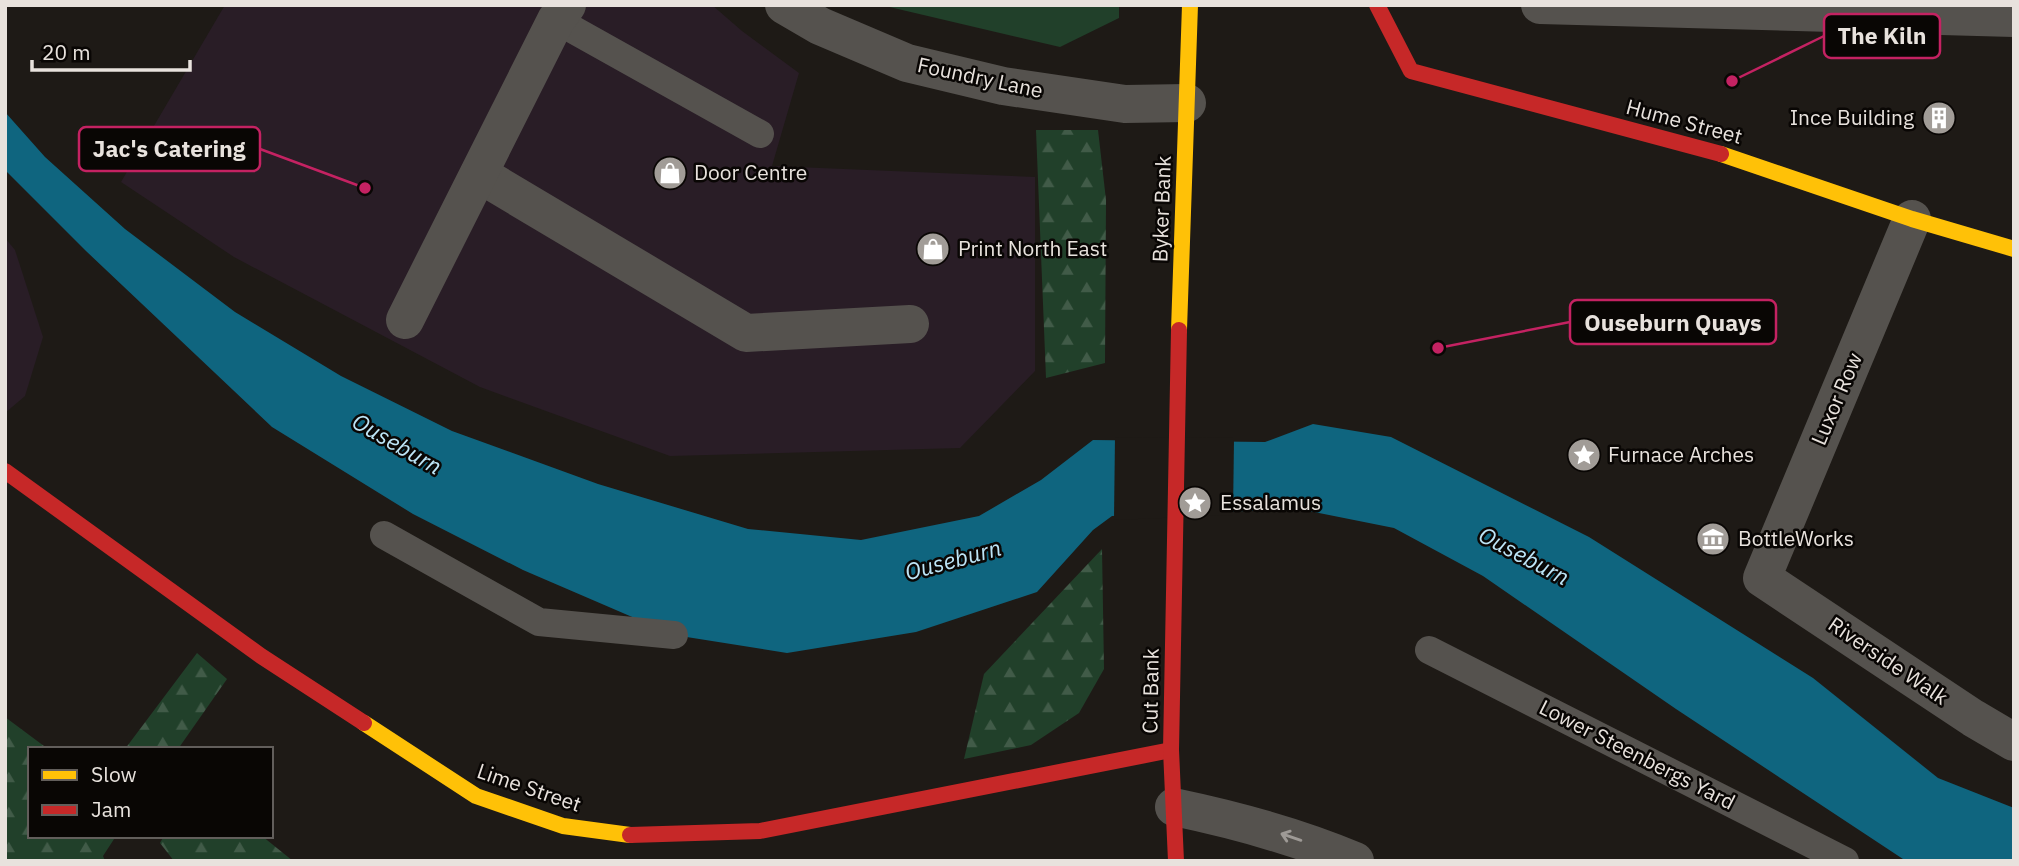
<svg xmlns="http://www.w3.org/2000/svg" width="2019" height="866" font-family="'IBM Plex Sans',sans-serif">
<defs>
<pattern id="forest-firs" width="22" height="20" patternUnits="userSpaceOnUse" patternTransform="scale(1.75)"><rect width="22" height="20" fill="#21402a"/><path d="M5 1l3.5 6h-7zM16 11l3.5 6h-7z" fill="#415b48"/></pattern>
</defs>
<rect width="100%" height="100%" fill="#1e1a16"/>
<g fill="#291d26">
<polygon points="225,5 712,5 742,31 799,73 772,166 1035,177 1035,371 960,448 670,456 480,387 234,257 121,182"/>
<polygon points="5,238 15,250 43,337 25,396 5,413"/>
</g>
<polygon fill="#21402a" points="881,5 1119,5 1119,18 1060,47"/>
<g fill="url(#forest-firs)">
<polygon points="1098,130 1106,200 1105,363 1046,378 1036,130"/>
<polygon points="1102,549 1104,669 1079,713 1031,745 964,759 984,674"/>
<polygon points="197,653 227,679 178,749 125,749"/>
<polygon points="5,717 48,749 30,749 30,836 116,836 103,856 105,861 5,861"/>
<polygon points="164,836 262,836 293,861 174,861 160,843"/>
</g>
<polygon fill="#0f657f" points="5,112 45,157 125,229 235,312 341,376 452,431 598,484 748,529 861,540 979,516 1041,480 1093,440 1265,442 1313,424 1391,437 1589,537 1813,678 1938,778 2014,808 2014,861 1906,861 1676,709 1483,576 1394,528 1299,509 1112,516 1093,530 1037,592 916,632 787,653 674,635 523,570 413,514 272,427 86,251 5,170"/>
<polygon fill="#1e1a16" points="1115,437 1234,438 1233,515 1114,520"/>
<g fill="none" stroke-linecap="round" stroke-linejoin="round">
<g stroke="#55524e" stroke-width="28">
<polyline points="556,20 760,134"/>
<polyline points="384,535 539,622 674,635"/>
<polyline points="1429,650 1845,861"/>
</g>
<g stroke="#55524e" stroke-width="38">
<polyline points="784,5 820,26 907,63 1003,86 1125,104 1187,103"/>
<polyline points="1540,5 2014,18"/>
<polyline points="479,174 746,333 910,324"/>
<polyline points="1912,219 1762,578 1973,718 2014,742"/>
<polyline points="405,320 556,20 567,5"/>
<path d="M 1174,807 C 1236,820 1296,836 1355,861"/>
</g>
<g stroke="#ffc107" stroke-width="16">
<polyline points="1721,154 1912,219 2014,249"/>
<polyline points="1179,330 1190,5"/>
<polyline points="364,723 476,796 563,826 630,835"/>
</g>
<g stroke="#c62828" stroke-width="16">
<polyline points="1377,5 1411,71 1721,154"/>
<polyline points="5,471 261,656 364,723"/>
<polyline points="630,835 760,831 1171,750"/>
<polyline points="1176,861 1171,750 1179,330"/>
</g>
</g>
<defs><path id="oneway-shaft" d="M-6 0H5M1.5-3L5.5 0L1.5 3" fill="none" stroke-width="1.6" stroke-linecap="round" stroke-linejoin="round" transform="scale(1.75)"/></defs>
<use stroke="#9e9a96" href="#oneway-shaft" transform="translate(1291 837) rotate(-161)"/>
<defs>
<symbol id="building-disc" viewBox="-11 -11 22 22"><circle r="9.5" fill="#a19c97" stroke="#090604"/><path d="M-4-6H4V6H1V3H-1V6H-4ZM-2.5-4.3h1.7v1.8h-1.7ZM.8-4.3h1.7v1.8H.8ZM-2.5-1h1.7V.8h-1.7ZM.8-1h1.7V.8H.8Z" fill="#fff"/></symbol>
<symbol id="shop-disc" viewBox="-11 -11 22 22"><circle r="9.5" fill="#a19c97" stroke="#090604"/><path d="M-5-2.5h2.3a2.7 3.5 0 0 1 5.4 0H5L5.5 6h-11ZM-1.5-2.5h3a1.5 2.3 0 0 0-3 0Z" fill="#fff"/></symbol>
<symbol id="sight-disc" viewBox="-11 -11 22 22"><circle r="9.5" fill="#a19c97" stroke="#090604"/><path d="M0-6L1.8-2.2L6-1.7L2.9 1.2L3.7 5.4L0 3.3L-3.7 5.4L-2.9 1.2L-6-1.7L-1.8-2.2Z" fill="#fff"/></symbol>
<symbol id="museum-disc" viewBox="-11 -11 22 22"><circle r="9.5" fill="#a19c97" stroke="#090604"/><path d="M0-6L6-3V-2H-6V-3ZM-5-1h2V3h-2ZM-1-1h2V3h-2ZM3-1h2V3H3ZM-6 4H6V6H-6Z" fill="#fff"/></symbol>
</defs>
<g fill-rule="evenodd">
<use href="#building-disc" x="1920" y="99" width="38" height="38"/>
<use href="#shop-disc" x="651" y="154" width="38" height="38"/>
<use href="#shop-disc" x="914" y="230" width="38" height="38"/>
<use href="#sight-disc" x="1565" y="436" width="38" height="38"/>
<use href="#sight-disc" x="1176" y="484" width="38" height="38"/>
<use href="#museum-disc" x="1694" y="520" width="38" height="38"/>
</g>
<g text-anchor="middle" stroke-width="5" stroke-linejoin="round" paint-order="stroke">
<g font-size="21" fill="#e8e2dd" stroke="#090604">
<text transform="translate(980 78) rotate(12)" y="7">Foundry Lane</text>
<text transform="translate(1684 122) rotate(15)" y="7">Hume Street</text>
<text transform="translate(1162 209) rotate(-88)" y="7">Byker Bank</text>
<text transform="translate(1837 399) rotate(-67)" y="7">Luxor Row</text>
<text transform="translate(1888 661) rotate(34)" y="7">Riverside Walk</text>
<text transform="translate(1151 691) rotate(-89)" y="7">Cut Bank</text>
<text transform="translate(1637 755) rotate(27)" y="7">Lower Steenbergs Yard</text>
<text transform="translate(529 788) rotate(19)" y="7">Lime Street</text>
</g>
<g font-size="21" fill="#e8e2dd" stroke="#090604" text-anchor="start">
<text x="1914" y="125" text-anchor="end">Ince Building</text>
<text x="694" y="180">Door Centre</text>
<text x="958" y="256">Print North East</text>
<text x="1608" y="462">Furnace Arches</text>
<text x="1220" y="510">Essalamus</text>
<text x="1738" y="546">BottleWorks</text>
</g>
<g font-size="23" font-style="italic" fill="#bde5f7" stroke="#090604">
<text transform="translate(397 444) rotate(30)" y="8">Ouseburn</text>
<text transform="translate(1524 556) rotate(28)" y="8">Ouseburn</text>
<text transform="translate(953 560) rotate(-15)" y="8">Ouseburn</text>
</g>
</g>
<path fill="none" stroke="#c42262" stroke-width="2.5" d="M1732 81L1824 36M365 188L260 149M1438 348L1570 322"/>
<g fill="#c42262" stroke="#090604" stroke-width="2.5">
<circle cx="1732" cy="81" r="7"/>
<circle cx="365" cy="188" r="7"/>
<circle cx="1438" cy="348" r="7"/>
</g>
<g fill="#090604" stroke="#c42262" stroke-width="2.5">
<rect x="1824" y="14" width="116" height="44" rx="7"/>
<rect x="79" y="127" width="181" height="44" rx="7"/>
<rect x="1570" y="300" width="206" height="44" rx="7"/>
</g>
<g font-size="23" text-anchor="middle" font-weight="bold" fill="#e8e2dd">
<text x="1882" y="44">The Kiln</text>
<text x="169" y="157">Jac's Catering</text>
<text x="1673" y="331">Ouseburn Quays</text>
</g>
<rect width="2019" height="866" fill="none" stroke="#e8e2dd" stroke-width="14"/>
<rect x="28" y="747" width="245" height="91" fill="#090604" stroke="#625e5b" stroke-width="2"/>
<rect x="42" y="770" width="35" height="10" fill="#ffc107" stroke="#625e5b" stroke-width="2"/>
<text x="91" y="782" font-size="21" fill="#e8e2dd">Slow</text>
<rect x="42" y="805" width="35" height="10" fill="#c62828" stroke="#625e5b" stroke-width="2"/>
<text x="91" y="817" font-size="21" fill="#e8e2dd">Jam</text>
<path d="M32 60v10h158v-10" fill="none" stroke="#e8e2dd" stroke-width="3.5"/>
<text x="42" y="60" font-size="21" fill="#e8e2dd" stroke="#090604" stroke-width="5" paint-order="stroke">20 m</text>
</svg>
